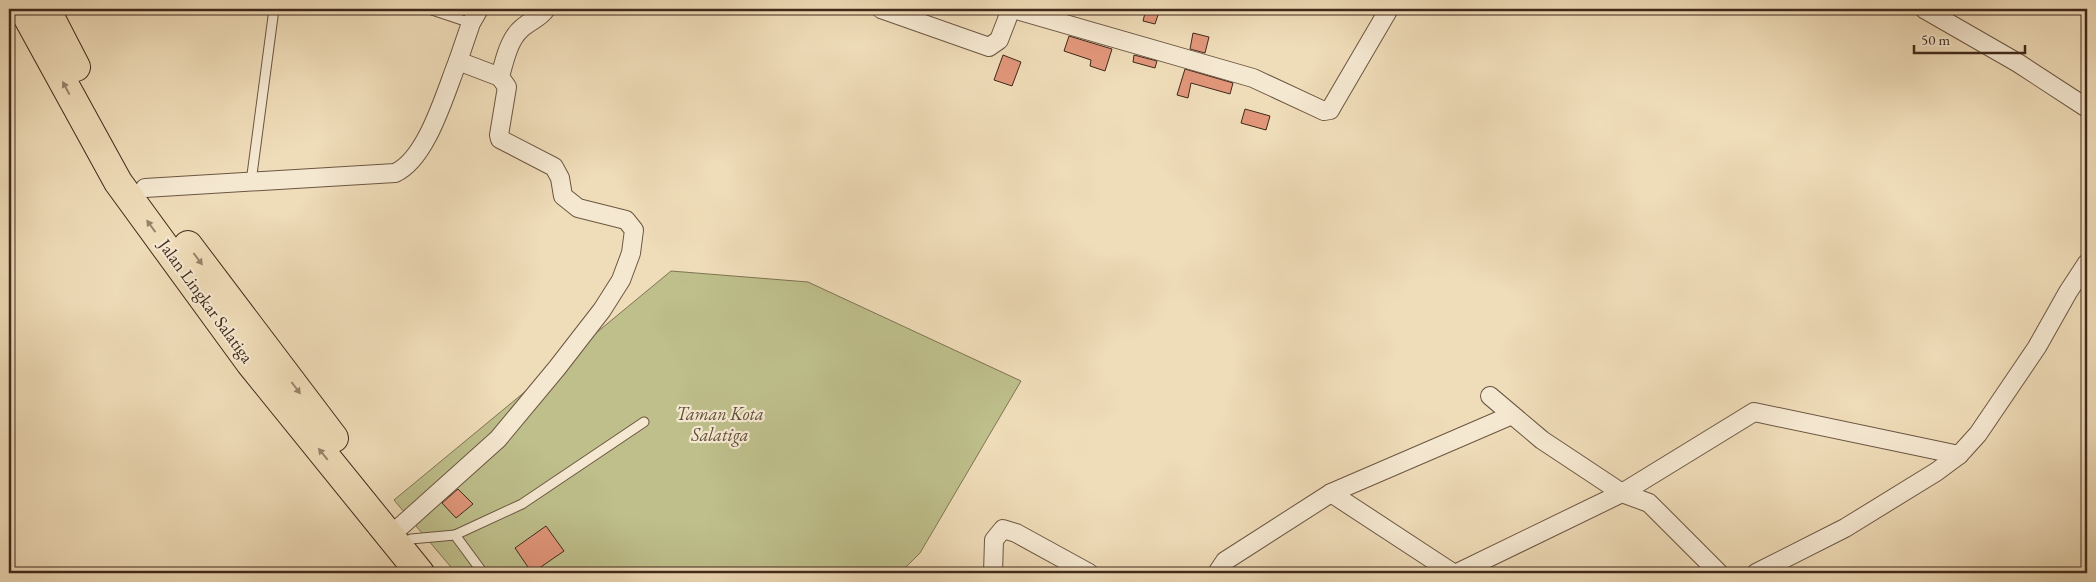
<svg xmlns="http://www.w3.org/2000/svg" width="2096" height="582" font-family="'EB Garamond',serif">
<rect width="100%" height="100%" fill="#efdcb8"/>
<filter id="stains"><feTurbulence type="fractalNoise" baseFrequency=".004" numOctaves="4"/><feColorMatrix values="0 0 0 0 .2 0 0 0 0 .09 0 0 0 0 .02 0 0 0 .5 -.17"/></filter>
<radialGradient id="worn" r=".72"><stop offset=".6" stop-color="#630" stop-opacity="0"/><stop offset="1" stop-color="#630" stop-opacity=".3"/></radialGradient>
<polygon fill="#bebf8b" stroke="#7f7453" points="671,271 808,282 1021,381 920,553 900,573 456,573 394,500"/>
<g fill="#e1967a" stroke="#40291b">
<polygon points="1146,9 1160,9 1155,24 1143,21"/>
<polygon points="1193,33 1209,37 1205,53 1190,49"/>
<polygon points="1069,36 1112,49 1105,71 1090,66 1091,60 1064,51"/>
<polygon points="1003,55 1021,62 1012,86 994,80"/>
<polygon points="1134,55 1157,61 1155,68 1133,62"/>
<polygon points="1185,69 1233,83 1230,94 1191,83 1188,98 1177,95"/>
<polygon points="1245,109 1270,116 1266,130 1241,123"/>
<polygon points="458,489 473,504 456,518 442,503"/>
<polygon points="546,526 564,551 532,573 515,548"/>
</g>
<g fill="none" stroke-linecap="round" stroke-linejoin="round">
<defs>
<g id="service">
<polyline points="429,9 471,23"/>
<polyline points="251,182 274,9"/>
<polyline points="455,535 522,504 644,422"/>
<polyline points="411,539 455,535 483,573"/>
</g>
<g id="minor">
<polyline points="479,9 471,23 458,61 500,77"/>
<polyline points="881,9 989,47 999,40 1011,9"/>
<polyline points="1013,9 1253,78 1324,111 1330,110 1334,103 1389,9"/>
<polyline points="1924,9 2018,63 2087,108"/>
<path d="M 145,188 L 395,173 C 427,159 445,93 458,61"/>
<polyline points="1490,396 1542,440 1622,493 1649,503 1719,573"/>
<polyline points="1331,493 1453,573"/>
<path d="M 401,526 L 498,439 L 557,368 L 602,310 L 621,280 L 631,253 L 634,230 L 626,220 L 578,208 L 563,196 L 560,178 L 554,167 L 500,139 L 499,135 L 507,87 L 500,77 C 504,62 509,39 521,29 C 529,21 539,19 546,9"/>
<polyline points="993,573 994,540 1003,529 1016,533 1089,573"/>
<polyline points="1217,573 1225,561 1331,493 1512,415"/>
<polyline points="1457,573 1622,493 1754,412 1959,455"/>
<polyline points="1756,573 1845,528 1936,472 1959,455 1978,434 2037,347 2068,292 2087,263"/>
</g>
<g id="trunk">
<polyline points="23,9 118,182 250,363 420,573"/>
<polyline points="46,9 76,67"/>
<polyline points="188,245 334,438"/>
</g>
</defs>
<use href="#service" stroke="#6c5642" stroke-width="11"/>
<use href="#minor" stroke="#6c5642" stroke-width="20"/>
<use href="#trunk" stroke="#40291b" stroke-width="30"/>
<use href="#service" stroke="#f5e8d1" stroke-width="9"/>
<use href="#minor" stroke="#f5e8d1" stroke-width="18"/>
<use href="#trunk" stroke="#efdcb8" stroke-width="28"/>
</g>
<defs><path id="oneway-solid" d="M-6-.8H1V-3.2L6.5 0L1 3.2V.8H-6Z" transform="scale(1.25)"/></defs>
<g fill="#98826a">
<use href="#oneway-solid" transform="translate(66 88) rotate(-118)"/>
<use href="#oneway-solid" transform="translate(151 226) rotate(-126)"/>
<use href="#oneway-solid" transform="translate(198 259) rotate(53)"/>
<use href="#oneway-solid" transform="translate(296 388) rotate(53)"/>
<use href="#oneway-solid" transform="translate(323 454) rotate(-129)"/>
</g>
<g text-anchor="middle" stroke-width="4.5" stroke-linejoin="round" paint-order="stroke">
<g font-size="18" fill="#40291b" stroke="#f5e8d1">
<text transform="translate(206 301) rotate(54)" y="6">Jalan Lingkar Salatiga</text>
</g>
<g font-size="18" font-style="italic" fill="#604e37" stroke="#f5e8d1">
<text x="720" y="420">Taman Kota<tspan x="720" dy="21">Salatiga</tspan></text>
</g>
</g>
<rect width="2096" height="582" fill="none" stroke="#efdcb8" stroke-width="30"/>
<rect x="10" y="10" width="2076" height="562" fill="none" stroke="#40291b" stroke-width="2.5"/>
<rect x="15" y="15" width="2066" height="552" fill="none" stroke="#40291b"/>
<path d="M1914 45v8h111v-8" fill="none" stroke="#40291b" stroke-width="2.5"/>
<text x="1921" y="45" font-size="15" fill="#40291b" stroke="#f5e8d1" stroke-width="4" paint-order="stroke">50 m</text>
<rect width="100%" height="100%" filter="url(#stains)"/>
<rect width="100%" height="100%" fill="url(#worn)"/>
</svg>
